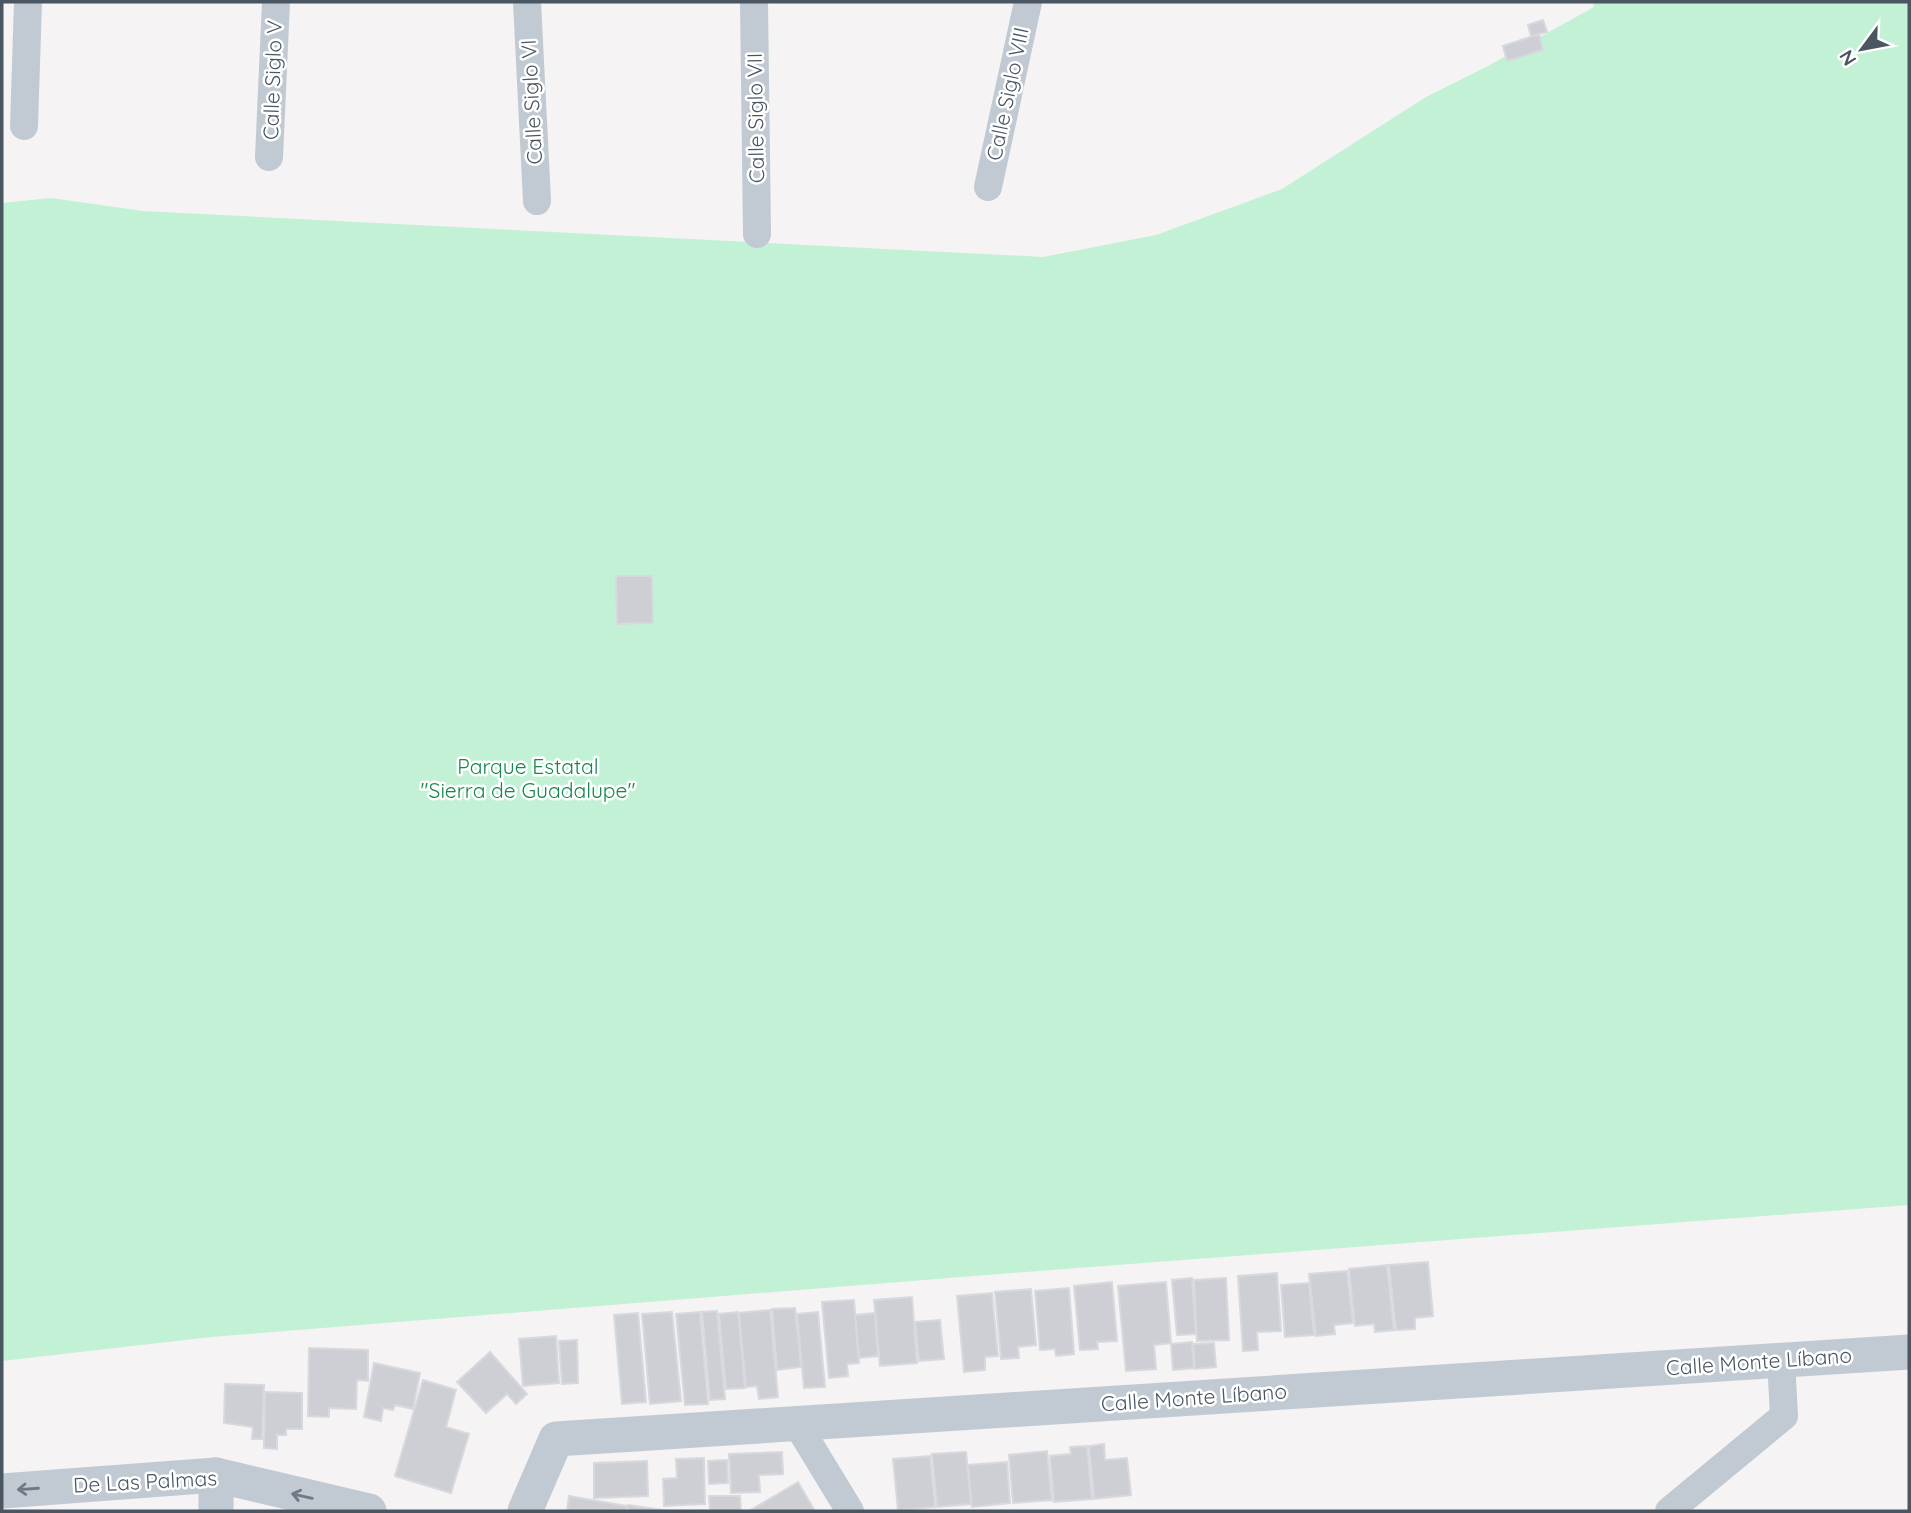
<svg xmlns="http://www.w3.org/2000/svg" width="1911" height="1513" font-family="Quicksand,sans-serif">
<rect width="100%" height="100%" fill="#f5f3f3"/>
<polygon fill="#c3f1d5" points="1593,2 1909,2 1909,1205 999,1274 211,1337 2,1361 2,203 51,198 143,211 1043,257 1156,235 1282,189 1426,97 1488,66 1594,7"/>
<g fill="#cdcfd5" stroke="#d7d9de" stroke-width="2">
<polygon points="1543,20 1547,32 1531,36 1528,25"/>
<polygon points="1539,34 1543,50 1507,61 1503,46"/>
<polygon points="616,576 652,576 653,623 617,624"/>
<polygon points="1428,1262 1433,1316 1415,1318 1415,1329 1396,1330 1389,1265"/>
<polygon points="1387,1265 1394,1330 1375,1332 1374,1324 1355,1326 1349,1269"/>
<polygon points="1347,1271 1353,1323 1334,1325 1335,1334 1316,1336 1309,1274"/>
<polygon points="1277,1273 1281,1331 1257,1332 1258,1350 1243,1351 1238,1276"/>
<polygon points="1192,1278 1196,1334 1177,1335 1172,1280"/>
<polygon points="1226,1278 1229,1340 1197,1341 1194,1280"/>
<polygon points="1112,1282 1117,1341 1097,1342 1098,1349 1080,1350 1074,1286"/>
<polygon points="1166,1282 1171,1343 1154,1345 1156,1369 1126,1371 1118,1286"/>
<polygon points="1309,1283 1314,1335 1285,1337 1281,1285"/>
<polygon points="1069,1288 1074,1354 1056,1356 1055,1349 1040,1350 1035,1291"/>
<polygon points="1031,1289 1036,1345 1018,1347 1019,1358 1001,1359 995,1292"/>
<polygon points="992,1293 998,1356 985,1357 985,1370 964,1372 957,1296"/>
<polygon points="912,1297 917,1363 880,1366 874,1300"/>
<polygon points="854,1300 859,1363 847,1364 848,1376 829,1378 822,1302"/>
<polygon points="795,1308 801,1367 777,1370 772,1309"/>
<polygon points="770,1310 778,1397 759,1399 757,1386 746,1387 739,1313"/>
<polygon points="717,1311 725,1399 710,1400 702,1312"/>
<polygon points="672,1312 681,1401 650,1404 642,1314"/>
<polygon points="700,1312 708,1404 685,1405 676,1314"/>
<polygon points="738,1312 745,1388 726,1389 719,1314"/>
<polygon points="818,1312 825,1387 804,1388 797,1314"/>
<polygon points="638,1313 646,1402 622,1404 614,1315"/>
<polygon points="875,1313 878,1356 859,1358 855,1315"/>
<polygon points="940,1320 944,1359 919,1361 915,1322"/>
<polygon points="556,1336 559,1383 523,1386 519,1339"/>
<polygon points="577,1340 578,1383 562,1384 559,1341"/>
<polygon points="1192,1342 1194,1368 1173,1370 1171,1344"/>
<polygon points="1214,1343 1216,1367 1195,1369 1193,1344"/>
<polygon points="309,1348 368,1350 368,1381 357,1380 356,1409 329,1408 329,1417 308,1416"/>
<polygon points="490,1352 527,1394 516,1404 507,1394 486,1413 457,1382"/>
<polygon points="374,1363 420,1373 413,1409 395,1405 393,1410 383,1408 381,1421 364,1417"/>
<polygon points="423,1380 456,1390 446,1427 469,1434 451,1493 395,1476"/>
<polygon points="225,1384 264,1385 262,1439 252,1439 253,1427 224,1423"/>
<polygon points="265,1392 302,1393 302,1429 286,1429 286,1435 277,1435 277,1449 264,1448"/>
<polygon points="1104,1444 1105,1460 1127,1458 1131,1495 1094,1499 1089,1446"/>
<polygon points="1087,1446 1092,1499 1054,1502 1050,1456 1071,1454 1070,1447"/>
<polygon points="1047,1451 1052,1500 1013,1503 1009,1455"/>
<polygon points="782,1452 783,1474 759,1475 760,1492 731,1493 729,1454"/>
<polygon points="966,1452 971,1504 937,1507 932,1454"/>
<polygon points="930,1456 935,1507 898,1510 893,1459"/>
<polygon points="704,1458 705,1504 664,1506 663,1479 677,1478 676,1459"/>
<polygon points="727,1460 728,1483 709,1484 708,1461"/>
<polygon points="647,1461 648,1496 594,1498 594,1463"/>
<polygon points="1007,1462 1010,1503 972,1507 968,1465"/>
<polygon points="798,1482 815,1511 749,1511"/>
<polygon points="569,1496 627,1506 626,1511 567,1511"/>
<polygon points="709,1496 740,1496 741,1511 710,1511"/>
<polygon points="628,1505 669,1511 627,1511"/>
</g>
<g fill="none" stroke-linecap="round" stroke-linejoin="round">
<g stroke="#c1cad2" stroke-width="28">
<polyline points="527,2 537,201"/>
<polyline points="754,2 757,234"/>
<polyline points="24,126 28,2"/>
<polyline points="269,157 276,2"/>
<polyline points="988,187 1028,2"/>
<polyline points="797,1424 850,1511"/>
<polyline points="1669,1511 1784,1416 1781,1360"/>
</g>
<g stroke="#c1cad2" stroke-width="35">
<polyline points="216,1475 216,1511"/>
<polyline points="2,1491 216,1475 369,1511"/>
<polyline points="525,1511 556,1439 1909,1352"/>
</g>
</g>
<defs><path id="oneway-shaft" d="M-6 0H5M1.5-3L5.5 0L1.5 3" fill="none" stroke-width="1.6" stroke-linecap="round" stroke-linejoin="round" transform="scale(1.75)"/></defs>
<g stroke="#6e7983">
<use href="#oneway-shaft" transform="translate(28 1489) rotate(176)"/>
<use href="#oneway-shaft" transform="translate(302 1496) rotate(-167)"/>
</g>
<g text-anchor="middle" stroke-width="5" stroke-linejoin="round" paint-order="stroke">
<g font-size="21" fill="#4a5661" stroke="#fff">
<text transform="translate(273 80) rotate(-88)" y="7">Calle Siglo V</text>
<text transform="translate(1008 94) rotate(-78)" y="7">Calle Siglo VIII</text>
<text transform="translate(532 102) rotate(-93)" y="7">Calle Siglo VI</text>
<text transform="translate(756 118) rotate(-91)" y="7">Calle Siglo VII</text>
<text transform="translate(1759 1362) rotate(-4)" y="7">Calle Monte Líbano</text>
<text transform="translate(1194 1398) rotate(-4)" y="7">Calle Monte Líbano</text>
<text transform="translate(145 1482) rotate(-3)" y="7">De Las Palmas</text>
</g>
<g font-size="21" fill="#17864f" stroke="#fff">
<text x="528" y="774">Parque Estatal<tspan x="528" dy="24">"Sierra de Guadalupe"</tspan></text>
</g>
</g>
<rect width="1911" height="1513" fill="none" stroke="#4a5661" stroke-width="7"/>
<g transform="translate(1862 49) rotate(238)" stroke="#ffffff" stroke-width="5" paint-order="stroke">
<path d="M0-5L12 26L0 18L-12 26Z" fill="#4a5661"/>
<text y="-10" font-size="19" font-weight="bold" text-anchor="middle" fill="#4a5661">N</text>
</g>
</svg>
